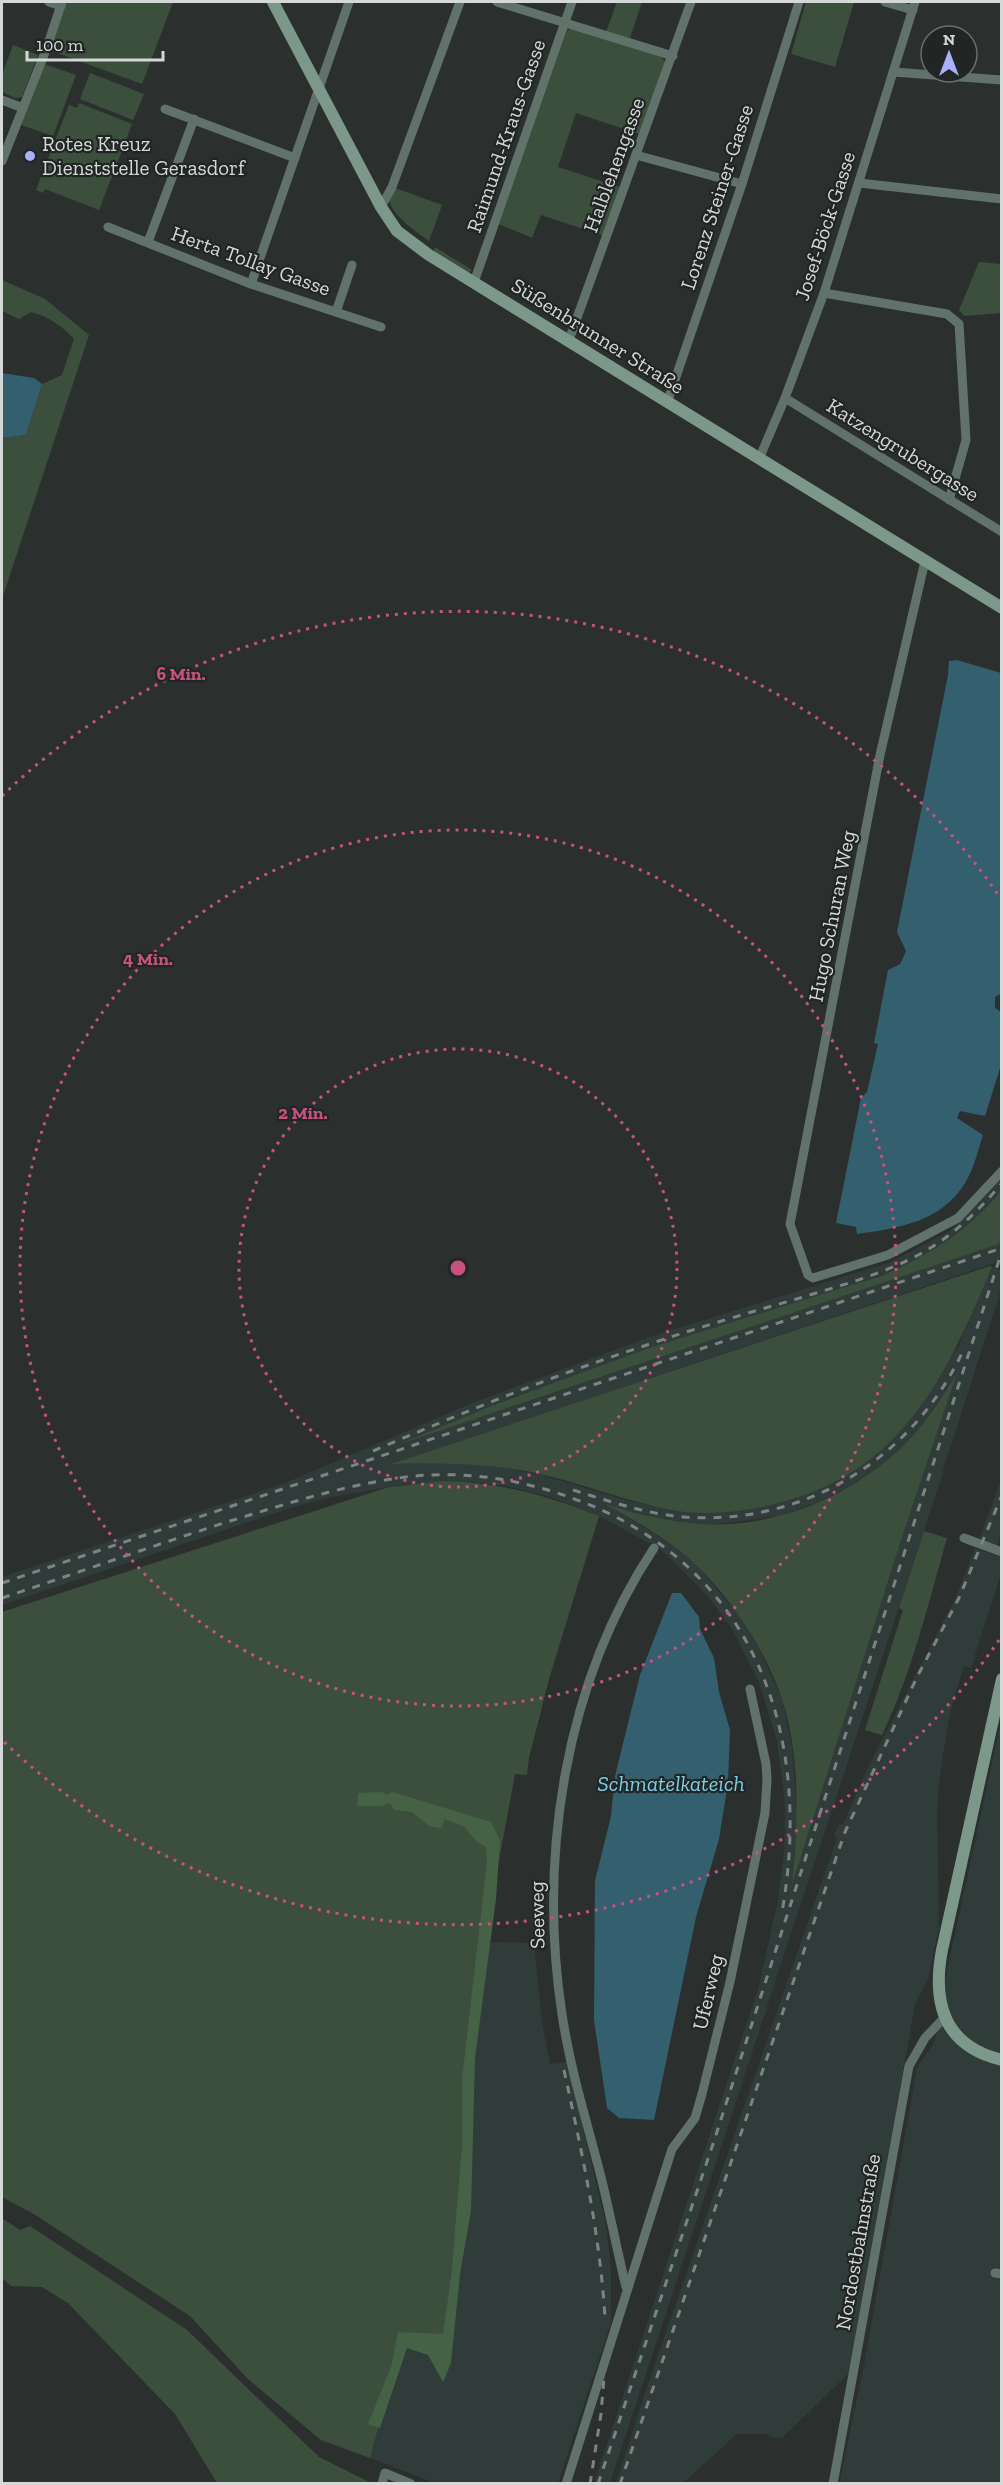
<svg xmlns="http://www.w3.org/2000/svg" width="1003" height="2485" font-family="'Zilla Slab',serif">
<rect width="100%" height="100%" fill="#2b302f"/>
<g fill="#2f3c3a" fill-rule="evenodd">
<path d="M 1001,1177 L 1001,1191 L 980,1214 L 951,1240 L 917,1261 L 843,1290 L 646,1349 L 494,1405 L 495,1413 L 1001,1243 L 1001,1261 L 394,1464 L 456,1463 L 497,1466 L 538,1474 L 633,1502 L 687,1512 L 740,1510 L 795,1499 L 837,1480 L 958,1347 L 992,1267 L 999,1270 L 1001,1265 L 1001,1289 L 924,1531 L 610,2483 L 594,2483 L 758,1989 L 778,1900 L 784,1854 L 785,1818 L 784,1793 L 776,1737 L 758,1680 L 734,1632 L 705,1593 L 654,1543 L 649,1543 L 599,1516 L 550,1497 L 507,1486 L 472,1482 L 406,1484 L 327,1498 L 290,1508 L 2,1605 L 2,1577 L 285,1483 L 470,1404 L 649,1337 L 888,1263 L 947,1233 L 979,1203 ZM 955,1377 L 903,1534 L 793,1882 L 797,1811 L 792,1747 L 782,1698 L 758,1647 L 741,1618 L 697,1565 L 668,1542 L 609,1506 L 656,1518 L 691,1524 L 719,1524 L 779,1516 L 818,1502 L 849,1487 L 880,1467 L 906,1443 L 927,1418 Z"/>
<polygon points="1001,1480 1001,1531 997,1546 979,1540"/>
<polygon points="975,1548 1001,1557 1001,1574 971,1668 964,1666 949,1717 939,1782 937,1815 939,1927 928,1979 915,2004 850,2372 783,2437 773,2438 767,2434 737,2434 683,2483 616,2484 644,2396 837,1838 834,1836 839,1824 843,1825 865,1773 956,1597"/>
<polygon points="1001,1721 1001,2483 839,2484 864,2365 917,2068 935,2041 948,1966"/>
<polygon points="484,1942 534,1943 542,2022 550,2064 567,2062 605,2220 611,2265 611,2323 558,2483 435,2483 370,2458 403,2337"/>
</g>
<g fill="#3c4f3d">
<polygon points="67,2 173,2 142,84 49,50"/>
<polygon points="617,2 642,2 630,38 606,32"/>
<polygon points="806,2 854,2 835,67 791,54"/>
<polygon points="570,29 660,55 665,62 639,134 576,113 558,167 620,187 604,236 541,215 532,238 499,224 567,31"/>
<polygon points="13,45 38,55 22,97 15,98 2,92 2,75"/>
<polygon points="44,64 76,75 53,136 21,125"/>
<polygon points="90,73 144,94 133,120 80,99"/>
<polygon points="79,103 132,124 99,210 45,189 43,193 36,190 69,105 77,108"/>
<path d="M 395,188 L 442,205 L 429,241 C 419,234 391,214 390,202 C 389,198 393,192 395,188 Z"/>
<polygon points="435,247 472,270 468,273 433,252"/>
<polygon points="979,262 1001,264 1001,313 964,316 959,310"/>
<path d="M 2,280 L 45,299 L 89,335 L 2,599 L 2,438 L 26,435 L 42,384 L 62,375 L 74,339 C 61,325 49,317 31,312 L 19,319 L 2,311 Z"/>
<path d="M 1001,1191 L 1001,1238 L 999,1244 L 397,1445 L 494,1405 L 646,1349 L 881,1276 C 930,1255 967,1232 1001,1191 Z"/>
<path d="M 990,1266 L 992,1267 C 946,1377 902,1473 775,1504 C 747,1511 715,1515 685,1512 C 634,1505 586,1484 536,1473 C 488,1463 440,1463 391,1464 Z"/>
<path d="M 957,1373 L 903,1534 L 792,1885 C 798,1824 801,1758 782,1699 C 767,1653 731,1598 696,1565 C 670,1540 637,1522 605,1504 C 633,1513 661,1520 690,1523 C 767,1532 852,1498 906,1443 C 926,1422 942,1398 957,1373 Z"/>
<path d="M 444,1481 C 504,1483 544,1495 599,1516 L 549,1679 L 529,1758 L 527,1775 L 515,1774 L 484,1942 L 465,2167 L 446,2341 L 403,2337 L 370,2458 L 321,2440 L 248,2379 L 190,2316 L 37,2216 L 2,2197 L 2,1612 L 389,1487 Z"/>
<path d="M 924,1531 L 947,1538 C 928,1605 912,1672 882,1735 L 865,1730 L 903,1610 L 899,1608 Z"/>
<polygon points="2,2218 20,2230 30,2226 187,2330 319,2457 371,2483 217,2483 175,2414 68,2303 42,2287 11,2286 2,2278"/>
</g>
<polygon fill="#456247" points="382,1792 387,1795 392,1792 491,1822 500,1841 496,1899 475,2058 471,2211 460,2274 451,2363 443,2382 428,2355 407,2348 380,2428 368,2424 392,2364 398,2332 443,2334 452,2270 457,2205 462,2147 462,2080 487,1861 486,1847 476,1841 465,1827 445,1819 441,1828 429,1826 412,1812 395,1810 389,1803 382,1806 357,1806 358,1793"/>
<g fill="#335f6e">
<polygon points="2,373 34,378 42,384 26,435 2,438"/>
<path d="M 957,660 L 1001,673 L 1002,993 L 995,997 L 995,1008 L 1001,1012 L 1001,1065 L 985,1116 L 960,1111 L 957,1118 L 983,1135 C 978,1150 974,1169 965,1183 C 941,1222 899,1228 857,1234 L 856,1227 L 836,1223 L 861,1098 L 867,1092 L 878,1044 L 874,1043 L 888,970 L 900,964 L 906,951 L 897,932 L 948,675 L 949,661 Z"/>
<polygon points="672,1593 681,1593 699,1617 700,1629 714,1658 719,1692 730,1730 728,1783 719,1839 696,1917 654,2120 619,2118 607,2108 594,2020 595,1881 611,1816 615,1776 640,1675"/>
</g>
<g fill="none" stroke-linecap="round" stroke-linejoin="round">
<g stroke="#60726a" stroke-width="9">
<polyline points="49,2 61,6"/>
<polyline points="497,2 673,56"/>
<polyline points="885,2 913,10"/>
<polyline points="893,72 1002,80"/>
<polyline points="2,100 23,108"/>
<polyline points="165,109 295,158"/>
<polyline points="636,155 742,184"/>
<polyline points="2,161 46,50 62,2"/>
<polyline points="859,183 1002,199"/>
<polyline points="381,207 392,187 460,2"/>
<polyline points="108,227 251,284 381,327"/>
<polyline points="148,242 194,119"/>
<polyline points="474,282 572,2"/>
<polyline points="251,284 349,2"/>
<polyline points="824,293 947,314 959,324 966,440 949,500"/>
<polyline points="336,312 352,265"/>
<polyline points="569,340 691,2"/>
<polyline points="785,398 1002,532"/>
<polyline points="667,403 742,184 799,2"/>
<polyline points="759,459 785,398 824,293 915,2"/>
<polyline points="925,561 880,755 790,1224 808,1275 813,1278 888,1255 958,1218 1002,1171"/>
<polyline points="964,1538 1002,1552"/>
<polyline points="995,2273 1002,2274"/>
<path d="M 626,2287 C 617,2250 610,2213 601,2177 C 587,2122 570,2069 562,2014 C 538,1856 565,1682 654,1548"/>
<polyline points="382,2484 385,2473 411,2484"/>
<polyline points="566,2484 672,2149 695,2118 702,2094 730,1982 765,1813 767,1779 766,1764 750,1689"/>
<polyline points="833,2484 909,2066 925,2038 944,2018"/>
</g>
<g stroke="#7c988a" stroke-width="12">
<polyline points="273,2 381,207 397,231 429,255 1002,608"/>
<path d="M 1002,1679 L 942,1950 C 932,2003 944,2046 1002,2060"/>
</g>
<g stroke="#7e8382" stroke-width="3" stroke-dasharray="8 8" stroke-linecap="butt">
<path d="M 373,1451 C 462,1413 552,1376 644,1346 C 696,1328 748,1313 800,1298 C 845,1284 892,1272 932,1247 C 959,1230 981,1208 1002,1183"/>
<path d="M 573,1490 C 609,1501 646,1514 684,1517 C 803,1526 911,1460 962,1353"/>
<polyline points="2,1583 1002,1248"/>
<path d="M 2,1598 C 77,1573 152,1546 227,1522 C 289,1503 350,1483 415,1476 C 469,1471 522,1480 572,1498 C 753,1563 814,1733 782,1912"/>
<path d="M 564,2070 C 582,2153 600,2234 605,2318"/>
<polyline points="590,2484 601,2414 604,2378"/>
<polyline points="598,2484 714,2141 1002,1251"/>
<polyline points="620,2484 845,1832 918,1675 959,1598 1002,1495"/>
</g>
</g>
<g fill="none" stroke="#c75280" stroke-width="3" stroke-dasharray="3 6">
<circle cx="458" cy="1268" r="219"/>
<circle cx="458" cy="1268" r="438"/>
<path d="M999 1640A656 656 0 0 1 2 1740M2 796A656 656 0 0 1 999 896"/>
</g>
<circle fill="#a9b0fc" stroke="#212625" stroke-width="2" cx="30" cy="156" r="6"/>
<g text-anchor="middle" stroke-width="4.5" stroke-linejoin="round" paint-order="stroke">
<g font-size="21" fill="#d4d8d7" stroke="#212625">
<text transform="translate(506 136) rotate(-71)" y="7">Raimund-Kraus-Gasse</text>
<text transform="translate(614 165) rotate(-70)" y="7">Halblehengasse</text>
<text transform="translate(717 197) rotate(-72)" y="7">Lorenz Steiner-Gasse</text>
<text transform="translate(825 226) rotate(-72)" y="7">Josef-Böck-Gasse</text>
<text transform="translate(251 261) rotate(20)" y="7">Herta Tollay Gasse</text>
<text transform="translate(598 336) rotate(32)" y="7">Süßenbrunner Straße</text>
<text transform="translate(903 450) rotate(32)" y="7">Katzengrubergasse</text>
<text transform="translate(832 916) rotate(-79)" y="7">Hugo Schuran Weg</text>
<text transform="translate(537 1915) rotate(-91)" y="7">Seeweg</text>
<text transform="translate(708 1992) rotate(-77)" y="7">Uferweg</text>
<text transform="translate(858 2242) rotate(-80)" y="7">Nordostbahnstraße</text>
</g>
<g font-size="21" fill="#d4d8d7" stroke="#212625" text-anchor="start">
<text x="42" y="151">Rotes Kreuz<tspan x="42" dy="24">Dienststelle Gerasdorf</tspan></text>
</g>
<g font-size="22" font-style="italic" fill="#80cde8" stroke="#212625">
<text x="671" y="1791">Schmatelkateich</text>
</g>
</g>
<circle cx="458" cy="1268" r="9" fill="#c75280" stroke="#212625" stroke-width="3"/>
<g font-size="18" text-anchor="middle" font-weight="bold" fill="#c75280" stroke="#212625" stroke-width="4.5" stroke-linejoin="round" paint-order="stroke">
<text x="181" y="680">6 Min.</text>
<text x="148" y="965">4 Min.</text>
<text x="303" y="1119">2 Min.</text>
</g>
<rect width="1003" height="2485" fill="none" stroke="#d4d8d7" stroke-width="6"/>
<g transform="translate(949 54)"><circle r="28" fill="#212625" stroke="#696d6c" stroke-width="1.5"/>
<path d="M0-4.5L10 22L0 15L-10 22Z" fill="#a9b0fc"/>
<text y="-9" font-size="16" font-weight="bold" text-anchor="middle" fill="#d4d8d7">N</text>
</g>
<path d="M27 51v9h136v-9" fill="none" stroke="#d4d8d7" stroke-width="3"/>
<text x="36" y="51" font-size="18" fill="#d4d8d7" stroke="#212625" stroke-width="4.5" paint-order="stroke">100 m</text>
</svg>
